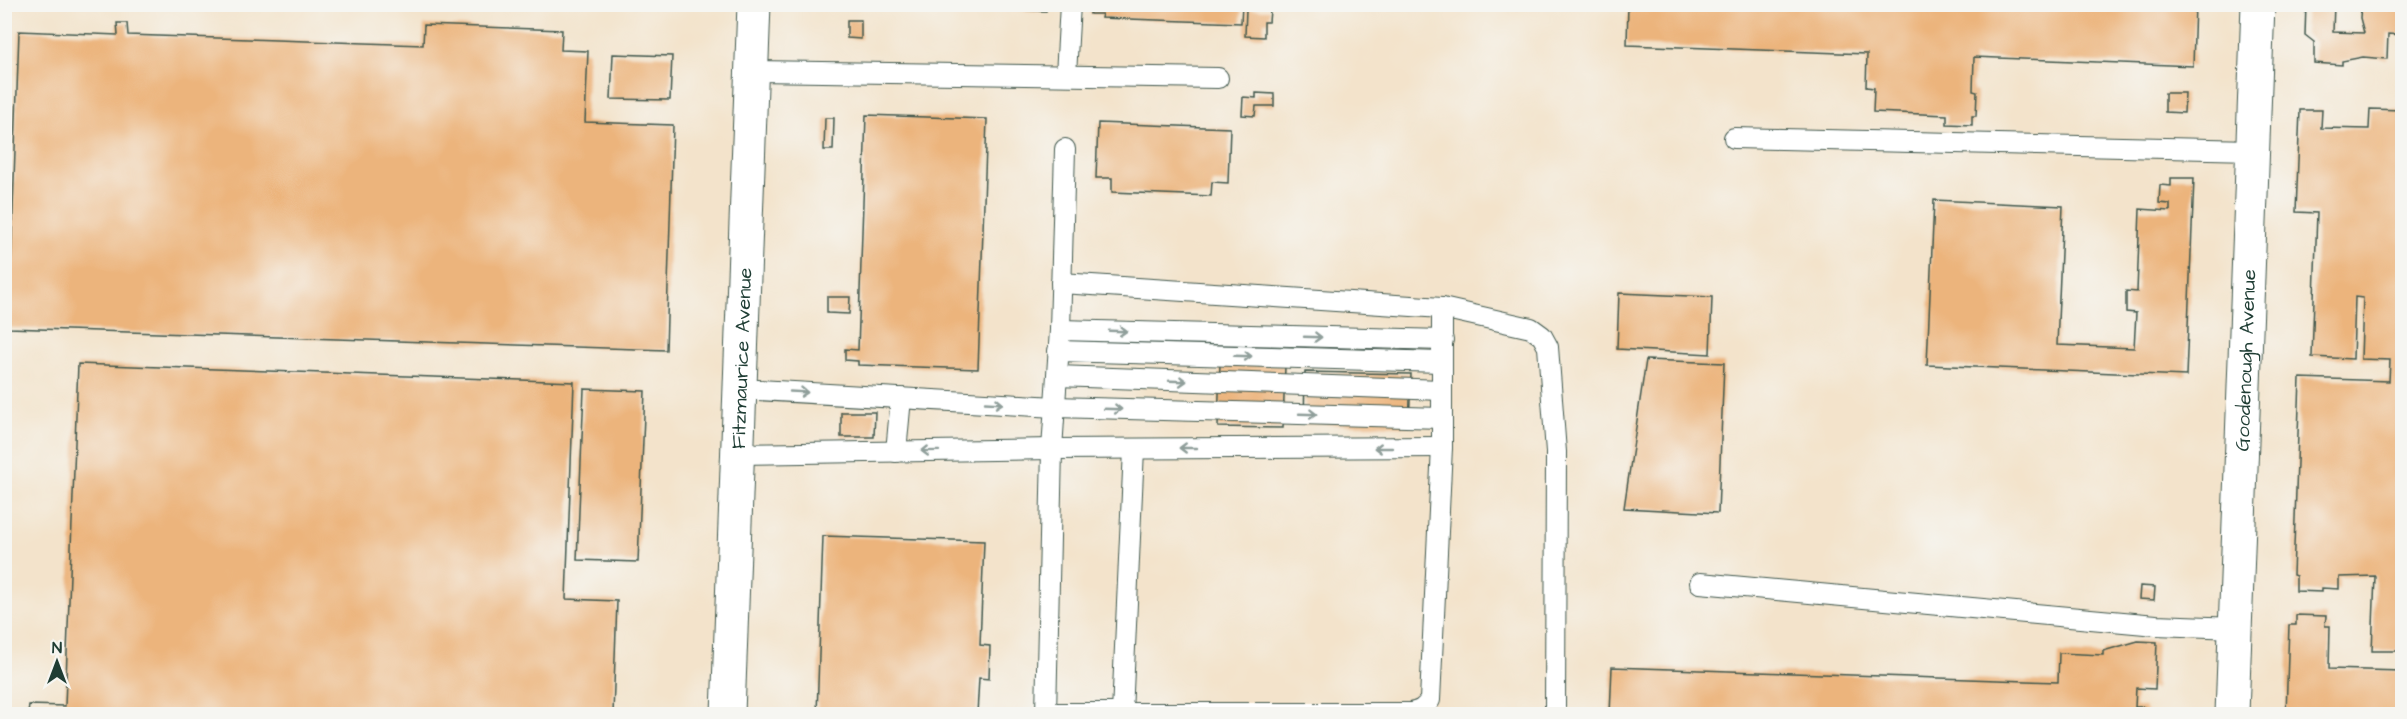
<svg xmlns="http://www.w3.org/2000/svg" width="2407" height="719" font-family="'Architects Daughter',sans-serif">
<rect width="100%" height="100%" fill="#f6f6f2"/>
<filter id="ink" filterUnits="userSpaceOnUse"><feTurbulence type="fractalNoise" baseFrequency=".0167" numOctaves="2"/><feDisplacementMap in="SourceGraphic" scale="12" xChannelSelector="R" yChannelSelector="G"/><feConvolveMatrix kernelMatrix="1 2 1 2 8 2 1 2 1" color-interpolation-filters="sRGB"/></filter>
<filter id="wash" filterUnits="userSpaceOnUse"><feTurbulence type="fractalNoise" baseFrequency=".008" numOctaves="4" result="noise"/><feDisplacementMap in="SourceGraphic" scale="24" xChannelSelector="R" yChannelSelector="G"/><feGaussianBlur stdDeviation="1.35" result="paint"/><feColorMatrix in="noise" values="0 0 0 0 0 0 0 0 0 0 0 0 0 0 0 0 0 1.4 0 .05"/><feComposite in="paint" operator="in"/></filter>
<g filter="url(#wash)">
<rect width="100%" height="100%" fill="#f3e3cb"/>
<g id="blocks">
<g fill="#ecb47c">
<polygon points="907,4 1047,4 1046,11 907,6"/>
<polygon points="1090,4 1242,4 1241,23 1101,18 1102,14 1090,14"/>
<polygon points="1628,4 2195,4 2193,66 1974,57 1973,91 1977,92 1976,116 1972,116 1972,125 1947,124 1947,115 1873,112 1874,88 1866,87 1867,54 1627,45"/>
<polygon points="2306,4 2334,4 2333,32 2364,33 2360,18 2361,4 2402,4 2402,35 2388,34 2387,59 2363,57 2342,61 2342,65 2314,63 2314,42 2305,35"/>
<polygon points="1246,9 1270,10 1269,22 1264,22 1264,37 1245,36"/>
<polygon points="847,20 861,20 861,39 847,38"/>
<polygon points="117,23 127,23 128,35 423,45 424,25 562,30 561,50 588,51 585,122 673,125 666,350 9,328 19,31 118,35"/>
<polygon points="613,54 672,56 670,100 611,99"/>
<polygon points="1256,93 1274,94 1274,106 1256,106 1255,116 1242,115 1243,97 1256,98"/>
<polygon points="2165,93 2185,93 2184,113 2165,112"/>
<polygon points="2370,109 2402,110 2402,651 2372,651 2375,576 2339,577 2339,589 2322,588 2322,592 2296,591 2296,576 2293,575 2300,378 2389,381 2390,360 2361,359 2363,298 2355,297 2353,359 2312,357 2317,213 2296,212 2300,110 2322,110 2321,128 2369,129"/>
<polygon points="866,115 987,119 978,369 858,365 858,361 845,360 845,349 858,350"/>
<polygon points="825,118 834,118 833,150 824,150"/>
<polygon points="1098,123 1230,128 1228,183 1212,182 1211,196 1112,192 1112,178 1096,178"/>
<polygon points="2171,178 2194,178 2186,376 1927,365 1934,200 2063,206 2057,345 2134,348 2136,313 2126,312 2126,291 2137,292 2140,209 2170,211 2170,204 2159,203 2160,185 2171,186"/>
<polygon points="1619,293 1712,297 1710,354 1617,349"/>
<polygon points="827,297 850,297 849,314 827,313"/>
<polygon points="1646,360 1724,363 1718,513 1624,508"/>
<polygon points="1220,363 1285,365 1283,428 1218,427"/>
<polygon points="78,364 574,382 566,599 617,601 613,714 28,714 29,705 65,706"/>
<polygon points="1305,372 1411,374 1409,426 1304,424"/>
<polygon points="584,389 645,391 638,562 577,560"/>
<polygon points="841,412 875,412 874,437 841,437"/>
<polygon points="823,536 984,541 980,645 990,646 989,679 979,678 977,714 817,714"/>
<polygon points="2140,586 2155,587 2154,600 2139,599"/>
<polygon points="2296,615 2326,616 2325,626 2330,626 2329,669 2402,671 2402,714 2286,714 2289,625 2296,625"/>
<polygon points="2138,641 2157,642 2155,689 2136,688 2135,707 2144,707 2147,714 1610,714 1612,667 2058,682 2059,653 2103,655 2103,651"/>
</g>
</g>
</g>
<g filter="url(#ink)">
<use href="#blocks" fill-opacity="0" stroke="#3f564b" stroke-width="1.5"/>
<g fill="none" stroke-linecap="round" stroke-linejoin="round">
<defs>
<g id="service">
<polyline points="752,71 1218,78"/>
<polyline points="1066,75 1070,4"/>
<polyline points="1734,138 2252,150"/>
<polyline points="1061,283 1442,308 1531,328 1542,336 1548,347 1556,452 1555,714"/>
<polyline points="1060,330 1443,340"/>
<polyline points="1058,351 1442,362"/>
<polyline points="1057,376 1442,390"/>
<polyline points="740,389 1055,407 1442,418"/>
<polyline points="896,452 901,398"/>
<polyline points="738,454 1052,449 1442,447"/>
<polyline points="1700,583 2156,625 2236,628"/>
<path d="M 1046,713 L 1410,713 C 1420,711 1424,709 1430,700 L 1442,447 L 1442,308"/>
<polyline points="1122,713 1134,449"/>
<polyline points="1046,714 1052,449 1060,330 1065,149"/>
</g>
<g id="minor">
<path id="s1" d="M 728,714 L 754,4"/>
<path id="s2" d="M 2232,714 L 2258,4"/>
</g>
</defs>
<use href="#service" stroke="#3f564b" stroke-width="22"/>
<use href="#minor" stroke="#3f564b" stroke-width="35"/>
<use href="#service" stroke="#fff" stroke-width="20"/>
<use href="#minor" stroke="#fff" stroke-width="33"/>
</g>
<defs><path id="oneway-shaft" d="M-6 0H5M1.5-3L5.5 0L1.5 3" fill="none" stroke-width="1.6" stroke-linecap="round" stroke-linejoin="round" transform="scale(1.5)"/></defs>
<g stroke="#8f9e9a">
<use href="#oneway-shaft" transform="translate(1118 331) rotate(2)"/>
<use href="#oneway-shaft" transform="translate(1313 337) rotate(2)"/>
<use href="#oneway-shaft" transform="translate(1243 356) rotate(2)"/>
<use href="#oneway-shaft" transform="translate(1178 381) rotate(2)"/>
<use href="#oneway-shaft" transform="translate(799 392) rotate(3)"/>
<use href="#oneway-shaft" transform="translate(994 403) rotate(3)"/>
<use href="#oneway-shaft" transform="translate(1113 409) rotate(2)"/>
<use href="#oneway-shaft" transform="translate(1308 414) rotate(2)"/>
<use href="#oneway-shaft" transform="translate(1188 448) rotate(180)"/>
<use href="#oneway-shaft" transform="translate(1383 448) rotate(180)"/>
<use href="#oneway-shaft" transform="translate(930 451) rotate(179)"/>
</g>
</g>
<g text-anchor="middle" stroke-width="6" stroke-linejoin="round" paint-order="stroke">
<g font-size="20" fill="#1f3d34" stroke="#f6f6f2">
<text dy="7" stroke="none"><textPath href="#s1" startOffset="356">Fitzmaurice Avenue</textPath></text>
<text dy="7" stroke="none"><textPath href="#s2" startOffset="354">Goodenough Avenue</textPath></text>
</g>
</g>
<rect width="2407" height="719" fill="none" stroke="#f6f6f2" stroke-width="24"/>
<g transform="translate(57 662)" stroke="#f6f6f2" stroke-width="4.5" paint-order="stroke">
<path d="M0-4.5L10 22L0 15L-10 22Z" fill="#1f3d34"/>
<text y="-9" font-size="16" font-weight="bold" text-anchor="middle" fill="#1f3d34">N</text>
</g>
</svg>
